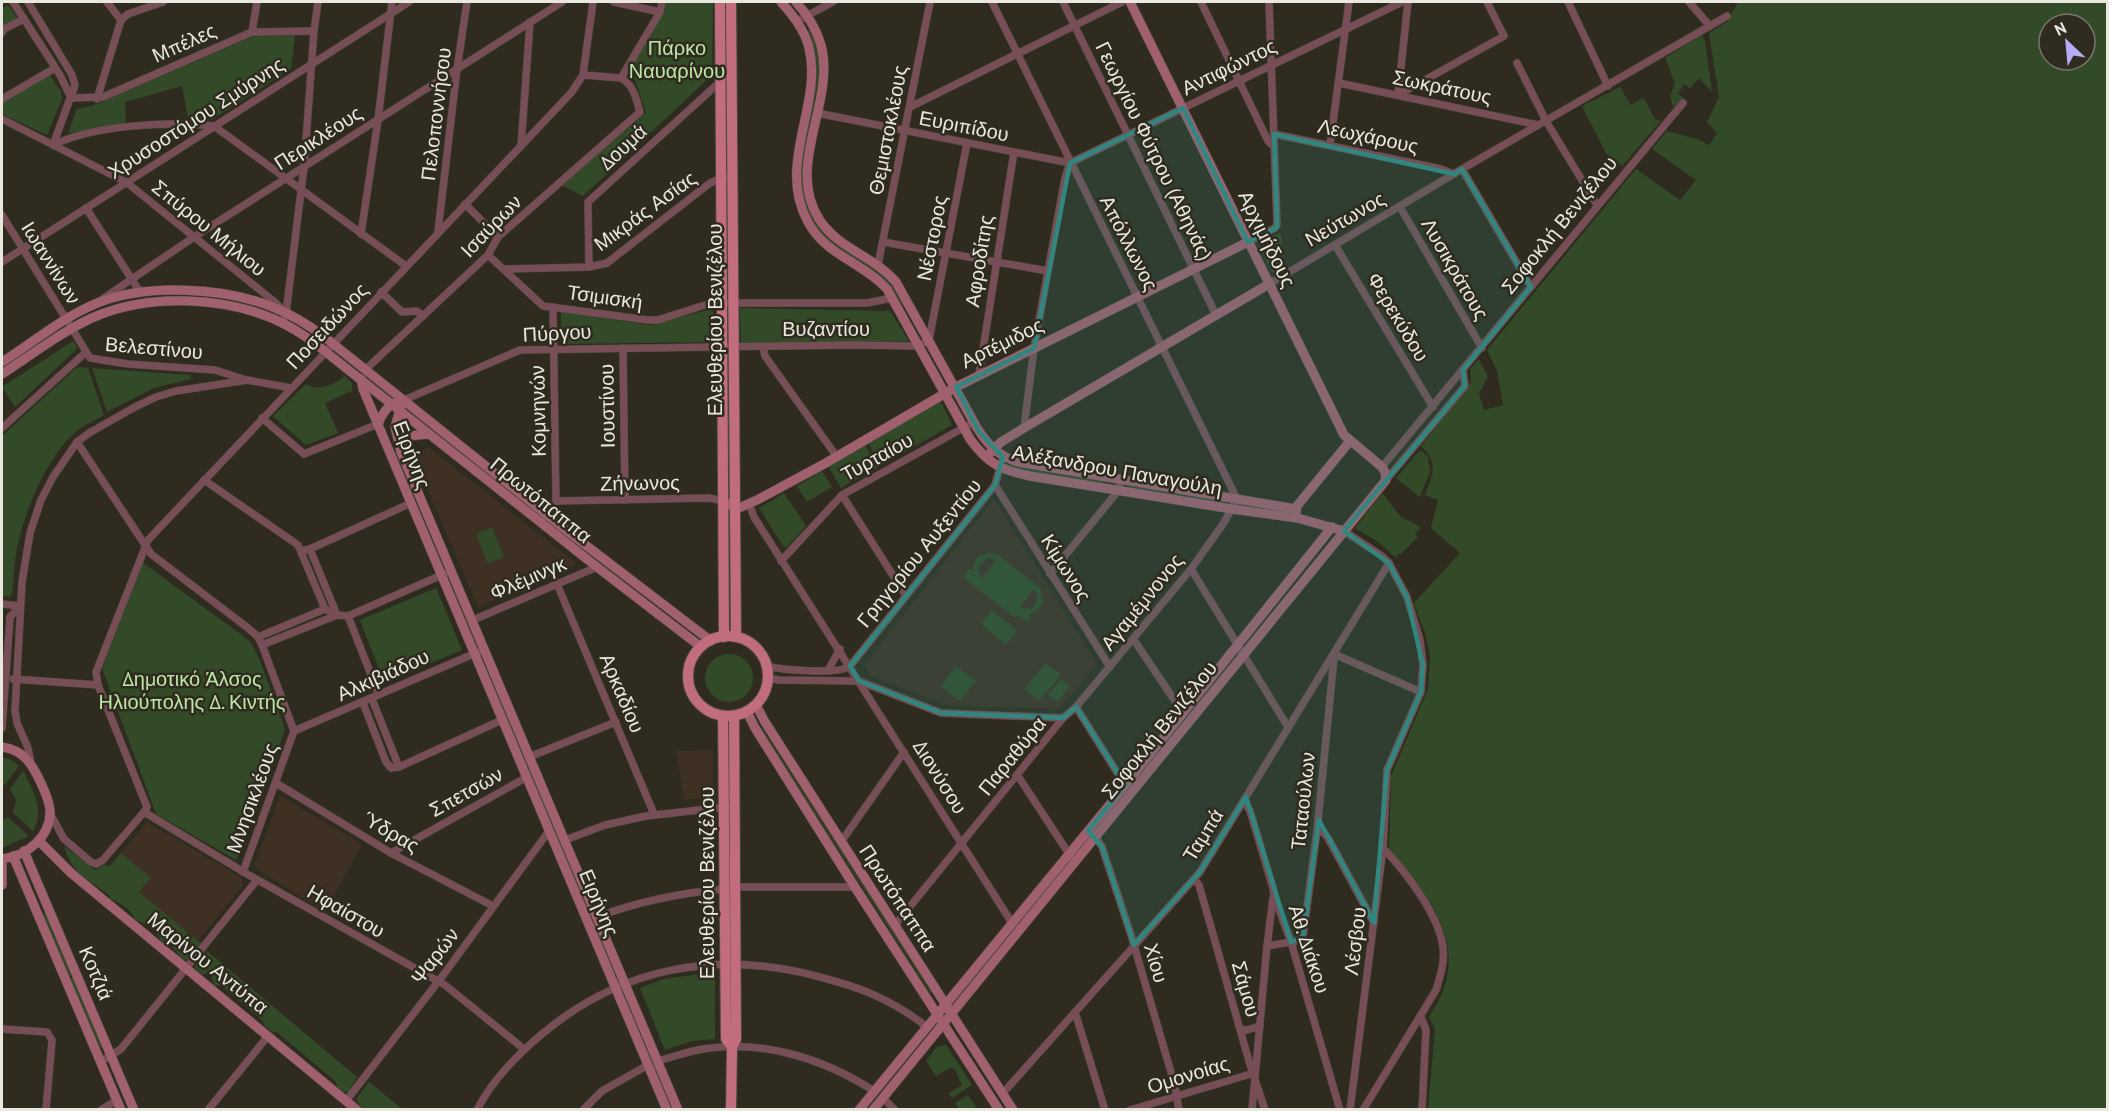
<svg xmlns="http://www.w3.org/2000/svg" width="2109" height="1111" font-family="'PT Sans',sans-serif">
<rect width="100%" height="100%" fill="#2f2c1f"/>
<g fill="#3e3023">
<polygon points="428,447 576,563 576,565 478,607 414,457"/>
<polygon points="994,499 1097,664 1060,709 946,705 871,676 865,664"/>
<polygon points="713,750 713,797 684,800 676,751"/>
<polygon points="280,796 362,844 325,912 254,867"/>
<polygon points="147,822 242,878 243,885 198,941 109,867"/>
</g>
<g fill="#334a28" fill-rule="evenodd">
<polygon points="666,2 713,2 712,75 583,196 561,185 646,113 635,80 627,72 664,12"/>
<path d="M 1738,2 L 2107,2 L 2107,1109 L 1428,1109 L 1435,1029 L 1429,1017 C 1434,1008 1441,998 1444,988 C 1463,932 1421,889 1389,849 L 1391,776 L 1428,689 L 1430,656 L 1425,633 L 1414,603 L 1460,553 L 1431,528 L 1438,500 L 1425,495 C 1433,474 1439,463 1421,446 L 1471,383 L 1470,369 L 1479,359 L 1488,377 L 1479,393 L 1484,410 L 1503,405 L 1497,371 L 1487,350 L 1636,169 L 1680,200 L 1696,180 L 1652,149 L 1667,131 L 1697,139 L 1709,145 L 1717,133 L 1707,122 L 1719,97 L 1709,33 L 1728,21 ZM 2049,24 L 2085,24 L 2085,60 L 2049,60 Z"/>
<polygon points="8,5 18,19 2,28 2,9"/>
<polygon points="810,29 815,37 820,61 818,82 805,159 815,221 888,276 907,307 905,309 882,277 849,257 822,236 805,209 800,174 815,61 807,31"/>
<polygon points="295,35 291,69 213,119 188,118 182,86 125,102 126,125 68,133 77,109 92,106 254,36"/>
<polygon points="1702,35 1705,41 1712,92 1699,78 1690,88 1684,84 1678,94 1684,98 1673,107 1670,96 1675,83 1665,58"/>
<polygon points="49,74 61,92 62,99 47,135 2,114 2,102"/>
<polygon points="1620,87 1631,105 1644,98 1655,119 1661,121 1622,166 1606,153 1582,106"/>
<polygon points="1278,234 1281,235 1284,267 1272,273 1258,245"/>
<polygon points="740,308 890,311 909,341 741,343"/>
<path d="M 712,309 C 717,320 718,330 714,342 L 561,344 L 561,312 L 650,325 Z"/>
<polygon points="73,341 78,348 15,407 2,387"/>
<path d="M 77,367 L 88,368 L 104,415 C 94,421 81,426 73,434 C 45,461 25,510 17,548 C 14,563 14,579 12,594 L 10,597 L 2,596 L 2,436 Z"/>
<polygon points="92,368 190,375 191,379 154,388 107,412"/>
<path d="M 345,376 L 352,383 L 352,391 L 325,403 L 338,433 L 306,445 L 273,416 L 306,384 C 320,392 332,385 345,376 Z"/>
<polygon points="940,400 952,425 880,466 868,442"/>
<polygon points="865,445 878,467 841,488 828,466"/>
<polygon points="1420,450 1428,456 1430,472 1420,497 1396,478"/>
<polygon points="1010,464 1101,480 1103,483 1103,484 1033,474 1007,466"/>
<polygon points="822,471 832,487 807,502 797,486"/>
<polygon points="1131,485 1223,501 1224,502 1223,504 1129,489 1128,487"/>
<polygon points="784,493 806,526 787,547 784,547 759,508"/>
<polygon points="1382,493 1401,517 1421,527 1415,534 1418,537 1401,554 1399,553 1395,557 1378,542 1355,528"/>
<polygon points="492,527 504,557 488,564 476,534"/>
<path d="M 988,553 L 999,555 L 1041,589 L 1043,603 L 1038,610 L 1028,615 L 1031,618 L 1028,622 L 1018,615 L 1015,618 L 963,577 L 969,569 L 973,571 C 973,562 978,555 988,553 ZM 987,558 L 996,560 L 982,578 L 979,572 L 979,566 ZM 1034,589 L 1038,594 L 1036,604 L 1031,609 L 1022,608 L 1020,607 Z"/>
<polygon points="143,563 239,633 251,643 259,658 285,729 267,782 236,860 156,814 102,668"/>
<polygon points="436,588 462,650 384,682 360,620"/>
<polygon points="992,610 1017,631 1006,645 981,624"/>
<circle cx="729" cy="678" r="24"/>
<polygon points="1046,663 1061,675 1039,701 1024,689"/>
<polygon points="956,666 976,681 960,701 941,686"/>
<polygon points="486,668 487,668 615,971 613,972"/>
<polygon points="1061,679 1070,686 1057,702 1048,695"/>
<polygon points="762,728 932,993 931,994 761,729"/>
<polygon points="2,757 11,760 19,766 5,785 2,784"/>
<path d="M 23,771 C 33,790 45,811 33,831 L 13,813 L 16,800 L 10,789 Z"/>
<polygon points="8,817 29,836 2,848 2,821"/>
<path d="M 64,846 L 95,870 L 105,864 L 109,867 L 121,853 L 151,878 L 139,892 L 202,944 L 188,959 L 183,960 C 176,953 173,943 161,941 C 157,931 145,922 135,920 C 132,910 120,902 110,899 L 109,895 C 87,878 72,875 64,846 Z"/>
<polygon points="45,913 72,975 69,976 42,915"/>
<polygon points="207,951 357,1077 348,1092 344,1092 337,1087 336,1082 277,1032 272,1032 264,1025 263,1021 222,986 214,985 212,978 206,973 202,975 194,967"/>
<polygon points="715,972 715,1039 692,1041 665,1050 640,988 664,979"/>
<polygon points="73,977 103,1046 99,1048 69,979"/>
<polygon points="946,1045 972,1085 952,1098 949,1093 962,1085 955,1070 951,1067 936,1076 926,1061 937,1047"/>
<polygon points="369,1082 402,1109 363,1109 358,1103 357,1098"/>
<polygon points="968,1095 977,1109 959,1109 955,1103"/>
</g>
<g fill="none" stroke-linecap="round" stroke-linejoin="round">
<defs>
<g id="street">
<polyline points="13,2 60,75 71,98"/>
<polyline points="28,2 72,75 75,85 53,145"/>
<polyline points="107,2 121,20"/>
<polyline points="614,2 660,12"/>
<polyline points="1063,2 1216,315"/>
<polyline points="1201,2 1268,141 1274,147"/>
<polyline points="1568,2 1608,86"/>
<polyline points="1689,2 1710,26"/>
<polyline points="121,20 128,14 163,2"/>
<polyline points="797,21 833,2"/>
<polyline points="252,32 257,2"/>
<polyline points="2,33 4,29 24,19"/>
<polyline points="1517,63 1546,121 1597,205"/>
<polyline points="621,78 660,12 662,2"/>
<polyline points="1339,83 1538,125"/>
<polyline points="1398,95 1504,36 1487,2"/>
<polyline points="1398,95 1408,2"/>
<polyline points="71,98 103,97 252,32 314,31"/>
<polyline points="2,99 55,68"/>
<polyline points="97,99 121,20"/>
<polyline points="910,107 1122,2"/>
<polyline points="817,113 1070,163"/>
<polyline points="2,119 126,182 276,303 286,313 283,323"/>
<polyline points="1274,134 1441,169 1454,174"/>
<path d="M 53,145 C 94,125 169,121 214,126 L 406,266"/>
<polyline points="1330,145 1349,2"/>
<polyline points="521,146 530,22"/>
<polyline points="1070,163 1402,2"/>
<polyline points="1462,169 1531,287"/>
<polyline points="465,204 498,237"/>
<polyline points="1400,207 1482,348"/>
<polyline points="86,208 140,292"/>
<polyline points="2,215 90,358 128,364 215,370 243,379"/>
<polyline points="438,231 457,69 467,2"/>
<polyline points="361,234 378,120 392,2"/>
<polyline points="883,242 1048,271"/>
<polyline points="1248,242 1275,228 1277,224 1269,2"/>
<polyline points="1335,245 1433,407"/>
<polyline points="488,255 543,306 648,320 658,320 711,303 867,303 892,298"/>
<polyline points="2,262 409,2"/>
<polyline points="878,265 930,2"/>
<polyline points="589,267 588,202 722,80"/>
<polyline points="504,269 589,267 607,263 710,183 724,177"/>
<polyline points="1269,284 1462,169 1727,16"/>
<polyline points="381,292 402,312 417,311 423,316"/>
<polyline points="101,300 194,237 562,2"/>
<polyline points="286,313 304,167 314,31 318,2"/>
<polyline points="763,346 765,356 837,457"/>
<polyline points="623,348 625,500"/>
<path d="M 366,369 L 488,255 L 498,237 L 640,112 C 636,99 634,85 621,78 L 583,75"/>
<polyline points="979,375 1014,152"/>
<polyline points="404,400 520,350 852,345 919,346 929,340 967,143"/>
<polyline points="262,418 304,454 378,424"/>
<polyline points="2,428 86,352"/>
<polyline points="1024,428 1034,348 1065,178 1070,163"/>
<polyline points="77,442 151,554 248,628 258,637 262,645 294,731 243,872"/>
<polyline points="1382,467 1683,103"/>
<polyline points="204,480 298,545 325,609"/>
<polyline points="1386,480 1465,386 1463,370"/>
<polyline points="995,485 1110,667"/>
<polyline points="842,495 906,596"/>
<polyline points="556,501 709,498 723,501"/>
<polyline points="749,503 754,517 1012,923"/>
<polyline points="541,523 556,501 553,307"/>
<polyline points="1344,531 1382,556 1389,563 1407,597 1420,640 1423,665 1421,692 1387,770 1383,848 1350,1110"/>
<polyline points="310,549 337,615"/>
<polyline points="301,551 310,549 411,503"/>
<polyline points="781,561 842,495 974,422"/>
<polyline points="1191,569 1288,727"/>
<polyline points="1050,574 1118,491 1121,480"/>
<polyline points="557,584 654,814"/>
<polyline points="2,604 20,606"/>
<polyline points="348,616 379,695"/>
<polyline points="473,620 597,567"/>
<polyline points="258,637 325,609 337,615 348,616 451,571"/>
<polyline points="1134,640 1183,713"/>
<polyline points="262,645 337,615"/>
<polyline points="1334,654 1421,692"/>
<path d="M 767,666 C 782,670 839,675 850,666 L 995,485 L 1002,460 L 1007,458"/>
<polyline points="828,670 840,649"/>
<polyline points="768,678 779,680 859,681 941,713 1063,718"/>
<polyline points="13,679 98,685"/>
<polyline points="372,699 399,767"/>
<polyline points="363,703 386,762 391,768 399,767 502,720"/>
<polyline points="1076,707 1125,785"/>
<polyline points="2,728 10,617 20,606"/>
<polyline points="294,731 485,649"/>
<polyline points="529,757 616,722"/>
<polyline points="31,763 28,748 17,723 15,711 22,582 30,533 41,500 53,477 77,442 89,433 135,407 156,397 176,391 247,380 291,388"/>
<polyline points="1018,776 1071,857"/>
<polyline points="276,783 391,853 493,906"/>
<polyline points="1244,801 1250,811 1273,888 1274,896 1291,942 1340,1110"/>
<polyline points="144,812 247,874 445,985 524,1049"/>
<polyline points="51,815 64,839 91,862 96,864 103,860 144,812 147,807 98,685 96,672 148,540 571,93 583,75 593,2"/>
<polyline points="1317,831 1324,833 1328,838 1374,923"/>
<polyline points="1092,834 1096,837 1102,847 1131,935 1175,1086 1179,1110"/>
<polyline points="565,840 605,825 646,816 726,807"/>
<polyline points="841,842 904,752"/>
<polyline points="391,853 527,777"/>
<polyline points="1194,879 1199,885 1249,1061 1265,1110"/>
<polyline points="736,887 855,887"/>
<path d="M 597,917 C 639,901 680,893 725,889"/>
<polyline points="895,925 1063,718 1076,707 1191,569 1223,524 1237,499 992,2"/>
<polyline points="1267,946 1297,941 1303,937 1317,831 1334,658"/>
<polyline points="1075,1012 1105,1110"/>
<polyline points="1421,1017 1426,1030 1422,1110"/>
<polyline points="2,1029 47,1032 52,1040 46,1110"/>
<polyline points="1240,1029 1247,1030 1260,1026"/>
<path d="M 657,1061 C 669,1058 681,1054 693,1051 C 756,1037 821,1057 874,1091"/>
<polyline points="100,1062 121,1049 257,880"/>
<polyline points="1003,1093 1200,872 1389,563"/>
<polyline points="883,1098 895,1110"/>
<polyline points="346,1101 444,974 549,831"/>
<polyline points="101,1110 117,1100"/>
<polyline points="208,1110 268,1036"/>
<path d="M 477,1110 C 492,1080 517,1055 542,1034 C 622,967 716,950 816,976 C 860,987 891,999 927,1027"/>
<polyline points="583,1110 602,1091 648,1065"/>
<polyline points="1130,1110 1254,1073"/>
<polyline points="1252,1110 1267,946 1273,898"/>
<path d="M 1363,1110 L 1436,990 C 1440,976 1445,963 1443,948 C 1440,916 1405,871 1383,848"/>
</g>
<g id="secondary">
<path d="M 781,2 C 793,15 805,30 809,48 C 823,105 776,164 808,222 C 825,255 864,263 887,289 L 970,439 C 988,464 1001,470 1030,476 L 1232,509 L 1297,518 L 1344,531"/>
<path d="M 796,2 C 807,14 816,28 821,45 C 836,102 785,165 819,219 C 838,249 874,256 896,282 L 977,428 C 988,445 998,456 1018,462 L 1296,509"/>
<path d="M 2,362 C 32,343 62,318 95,304 C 145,283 225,287 275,308 C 292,315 307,324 322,335 L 562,527 L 711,641"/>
<path d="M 2,374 C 30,356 68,327 99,315 C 152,294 222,297 274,319 C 290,326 304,335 317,345 L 597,567 L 701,647"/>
<polyline points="361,379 363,389 667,1110"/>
<polyline points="401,405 395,427 401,452 678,1110"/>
<path d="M 378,424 C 382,414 387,405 397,402"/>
<polyline points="401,452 402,446 409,436 429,434"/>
<polyline points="989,454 1001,442 1024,428 1269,284"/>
<polyline points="723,501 735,508 739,508 757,500 824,464 956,387 1248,242"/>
<polyline points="1296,513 1297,506 1350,441"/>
<polyline points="756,705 765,722 1013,1110"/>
<polyline points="747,712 755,728 858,892 999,1110"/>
<path d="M 2,747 C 24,750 32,764 41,783 C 45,792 49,800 50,810 C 51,837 27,856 2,859"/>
<polyline points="39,841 71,873 357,1110"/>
<polyline points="24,851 134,1110"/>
<polyline points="13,856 121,1110"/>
<polyline points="2,885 2,859"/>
<polyline points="859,1110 1111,803 1332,527"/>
<polyline points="873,1110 1386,480 1385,472 1382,467 1344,435 1130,2"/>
</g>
<g id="primary">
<polyline points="720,2 724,637"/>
<polyline points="731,2 736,637"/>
<circle cx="728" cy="676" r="40"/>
<polyline points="723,716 726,1039 732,1047"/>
<polyline points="731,1110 732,1047 736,1039 734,716"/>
</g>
</defs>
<use href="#street" stroke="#4d4a3e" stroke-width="8"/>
<use href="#secondary" stroke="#4d4a3e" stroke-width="10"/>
<use href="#primary" stroke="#4d4a3e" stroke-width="12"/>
<use href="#street" stroke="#774e56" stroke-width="7"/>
<use href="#secondary" stroke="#a1606d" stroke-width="9"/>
<use href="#primary" stroke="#c16d7e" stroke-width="10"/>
</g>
<path fill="#30877f" fill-opacity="0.2" stroke="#30877f" stroke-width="4.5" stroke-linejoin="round" d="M 1183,108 L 1248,242 L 1277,227 L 1274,134 L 1454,174 L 1462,169 L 1531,287 L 1463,370 L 1465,386 L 1344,531 L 1389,563 L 1407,597 L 1423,665 L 1421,692 L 1387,770 L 1374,923 L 1319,820 L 1303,937 L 1291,942 L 1246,797 L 1200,872 L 1134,945 L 1102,847 L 1088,831 L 1125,785 L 1076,707 L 1063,718 L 941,713 L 859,681 L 850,666 L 995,485 L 1003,457 L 979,432 L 956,387 L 1034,348 L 1070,163 Z"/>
<g text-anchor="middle" stroke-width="5" stroke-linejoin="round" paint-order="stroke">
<g font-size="20" fill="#e9e8df" stroke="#2f2c1f">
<text transform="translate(184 43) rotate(-24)" y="7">Μπέλες</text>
<text transform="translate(1229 67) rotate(-26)" y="7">Αντιφώντος</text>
<text transform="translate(1442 87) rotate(12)" y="7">Σωκράτους</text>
<text transform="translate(436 114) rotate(-83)" y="7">Πελοποννήσου</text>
<text transform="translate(196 118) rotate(-33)" y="7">Χρυσοστόμου Σμύρνης</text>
<text transform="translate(964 126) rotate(11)" y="7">Ευριπίδου</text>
<text transform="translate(888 130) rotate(-79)" y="7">Θεμιστοκλέους</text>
<text transform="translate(1368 136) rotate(12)" y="7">Λεωχάρους</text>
<text transform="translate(318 138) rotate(-33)" y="7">Περικλέους</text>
<text transform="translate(623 147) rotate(-43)" y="7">Δουμά</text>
<text transform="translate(1154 151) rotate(64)" y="7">Γεωργίου Φύτρου (Αθηνάς)</text>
<text transform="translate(645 211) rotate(-36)" y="7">Μικράς Ασίας</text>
<text transform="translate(1345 219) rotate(-30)" y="7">Νεύτωνος</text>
<text transform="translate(1559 225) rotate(-51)" y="7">Σοφοκλή Βενιζέλου</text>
<text transform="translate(491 226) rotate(-46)" y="7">Ισαύρων</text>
<text transform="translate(209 228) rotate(39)" y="7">Σπύρου Μήλιου</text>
<text transform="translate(932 238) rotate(-79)" y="7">Νέστορος</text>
<text transform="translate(1267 239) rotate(64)" y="7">Αρχιμήδους</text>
<text transform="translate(1129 243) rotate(63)" y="7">Απόλλωνος</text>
<text transform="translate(979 261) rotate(-81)" y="7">Αφροδίτης</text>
<text transform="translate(51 263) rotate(58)" y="7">Ιωαννίνων</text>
<text transform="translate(1455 269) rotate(60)" y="7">Λυσικράτους</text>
<text transform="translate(605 297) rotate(8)" y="7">Τσιμισκή</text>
<text transform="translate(1398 317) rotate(59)" y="7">Φερεκύδου</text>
<text transform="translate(715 320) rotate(-90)" y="7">Ελευθερίου Βενιζέλου</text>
<text transform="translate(327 326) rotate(-47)" y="7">Ποσειδώνος</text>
<text x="826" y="336">Βυζαντίου</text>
<text transform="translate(557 333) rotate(-3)" y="7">Πύργου</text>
<text transform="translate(1002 343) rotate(-26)" y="7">Αρτέμιδος</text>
<text transform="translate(154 348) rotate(5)" y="7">Βελεστίνου</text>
<text transform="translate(607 406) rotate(-91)" y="7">Ιουστίνου</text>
<text transform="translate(538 411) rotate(-91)" y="7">Κομνηνών</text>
<text transform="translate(412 455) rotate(69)" y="7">Ειρήνης</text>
<text transform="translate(877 457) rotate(-29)" y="7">Τυρταίου</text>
<text transform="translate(1117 470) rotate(10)" y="7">Αλέξανδρου Παναγούλη</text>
<text transform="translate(640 483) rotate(-1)" y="7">Ζήνωνος</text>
<text transform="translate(541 500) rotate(39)" y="7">Πρωτόπαππα</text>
<text transform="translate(919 553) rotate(-51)" y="7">Γρηγορίου Αυξεντίου</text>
<text transform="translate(1066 568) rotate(58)" y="7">Κίμωνος</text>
<text transform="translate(528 578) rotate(-23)" y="7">Φλέμινγκ</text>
<text transform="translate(1142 602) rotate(-51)" y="7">Αγαμέμνονος</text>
<text transform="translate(383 675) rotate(-24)" y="7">Αλκιβιάδου</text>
<text transform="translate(622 693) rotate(67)" y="7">Αρκαδίου</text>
<text transform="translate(1159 730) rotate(-51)" y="7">Σοφοκλή Βενιζέλου</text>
<text transform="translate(1012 756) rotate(-51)" y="7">Παραθύρα</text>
<text transform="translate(940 777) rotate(58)" y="7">Διονύσου</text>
<text transform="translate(466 792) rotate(-29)" y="7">Σπετσών</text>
<text transform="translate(252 798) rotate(-70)" y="7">Μνησικλέους</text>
<text transform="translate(1303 801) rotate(-84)" y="7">Ταταούλων</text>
<text transform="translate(391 832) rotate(30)" y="7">Ύδρας</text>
<text transform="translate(1203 835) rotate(-58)" y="7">Ταμπά</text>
<text transform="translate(707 883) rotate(-90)" y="7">Ελευθερίου Βενιζέλου</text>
<text transform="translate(898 898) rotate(57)" y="7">Πρωτόπαππα</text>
<text transform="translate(599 903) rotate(67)" y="7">Ειρήνης</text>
<text transform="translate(346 911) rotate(30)" y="7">Ηφαίστου</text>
<text transform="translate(1355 941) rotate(-83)" y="7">Λέσβου</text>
<text transform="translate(1309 949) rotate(72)" y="7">Αθ. Διάκου</text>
<text transform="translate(435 956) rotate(-53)" y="7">Ψαρών</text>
<text transform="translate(208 963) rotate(39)" y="7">Μαρίνου Αντύπα</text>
<text transform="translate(1156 963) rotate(74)" y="7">Χίου</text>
<text transform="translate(96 973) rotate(67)" y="7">Κοτζιά</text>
<text transform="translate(1246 989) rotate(74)" y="7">Σάμου</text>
<text transform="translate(1188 1075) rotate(-17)" y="7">Ομονοίας</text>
</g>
<g font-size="20" fill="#bce7a8" stroke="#2f2c1f">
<text x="677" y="55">Πάρκο<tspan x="677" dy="23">Ναυαρίνου</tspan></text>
<text x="192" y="686">Δημοτικό Άλσος<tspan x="192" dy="23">Ηλιούπολης Δ. Κιντής</tspan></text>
</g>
</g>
<rect width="2109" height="1111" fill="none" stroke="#e9e8df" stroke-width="6"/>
<g transform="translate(2067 42) rotate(334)"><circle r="28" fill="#2f2c1f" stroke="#79776c" stroke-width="1.5"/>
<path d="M0-4.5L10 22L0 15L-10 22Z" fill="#b7abf8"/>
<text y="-9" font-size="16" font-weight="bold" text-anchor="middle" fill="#e9e8df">N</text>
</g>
</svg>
